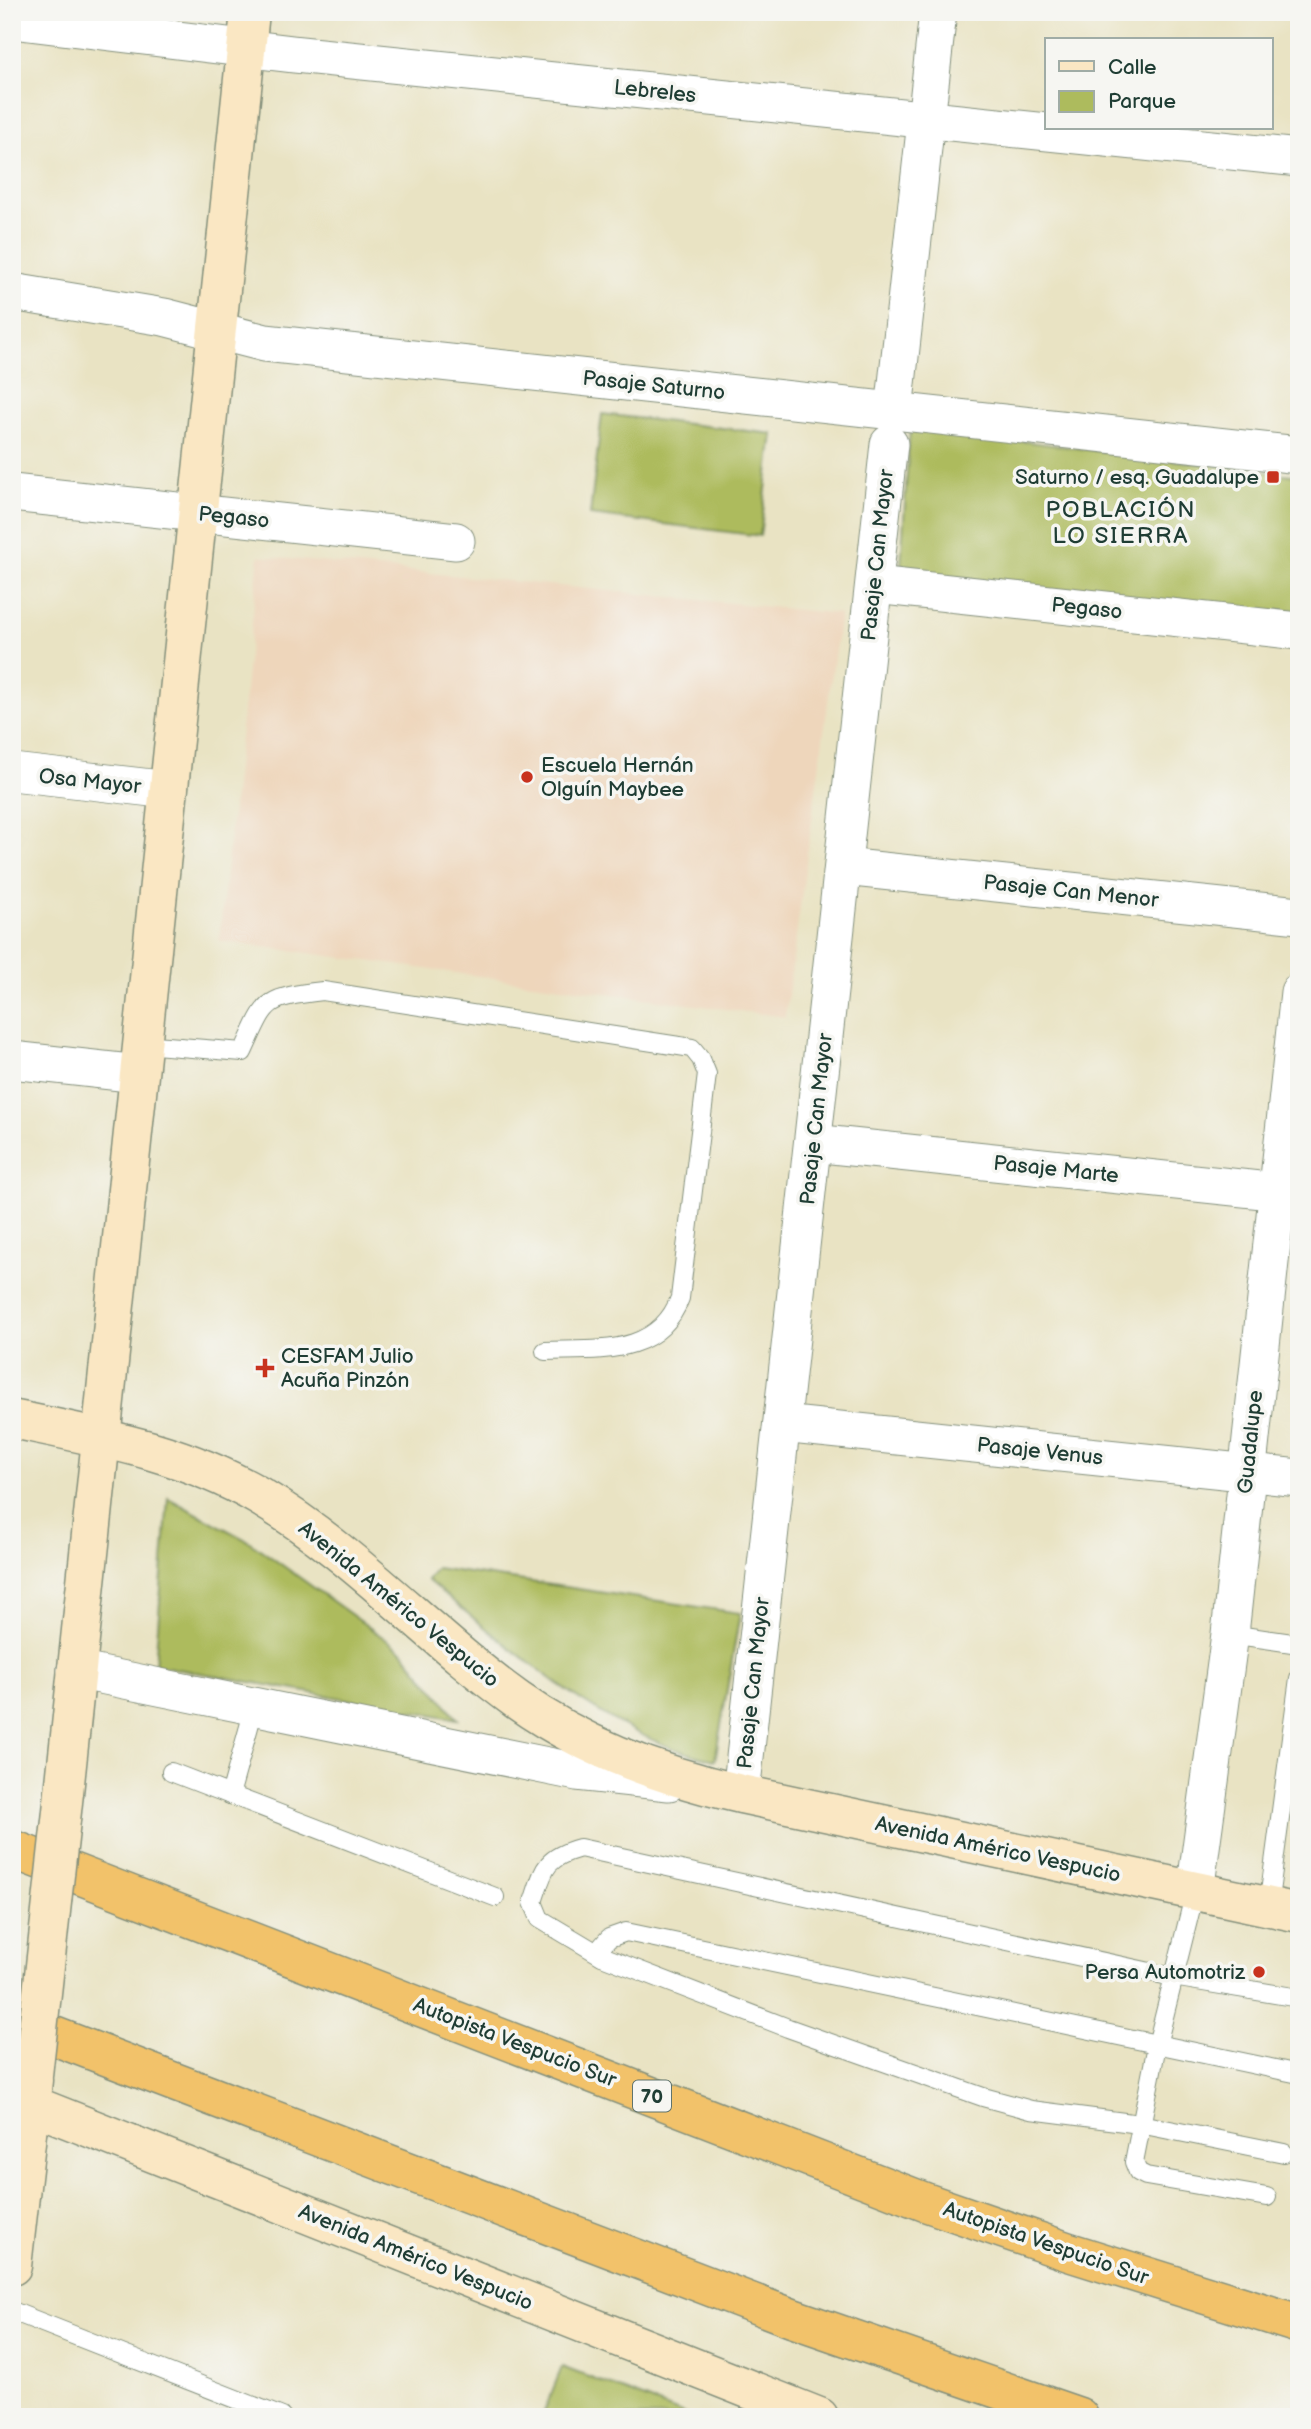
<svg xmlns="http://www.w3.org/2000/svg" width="1311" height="2429" font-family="'Balsamiq Sans',sans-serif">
<rect width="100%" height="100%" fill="#f6f6f2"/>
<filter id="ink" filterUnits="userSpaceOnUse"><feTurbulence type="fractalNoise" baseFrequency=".0143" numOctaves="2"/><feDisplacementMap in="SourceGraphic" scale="14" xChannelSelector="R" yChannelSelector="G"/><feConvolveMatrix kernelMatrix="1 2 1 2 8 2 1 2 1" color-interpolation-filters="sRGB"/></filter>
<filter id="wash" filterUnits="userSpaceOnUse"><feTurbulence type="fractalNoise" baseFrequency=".00686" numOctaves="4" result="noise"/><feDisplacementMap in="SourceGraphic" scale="28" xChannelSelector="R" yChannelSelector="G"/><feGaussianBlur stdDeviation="1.57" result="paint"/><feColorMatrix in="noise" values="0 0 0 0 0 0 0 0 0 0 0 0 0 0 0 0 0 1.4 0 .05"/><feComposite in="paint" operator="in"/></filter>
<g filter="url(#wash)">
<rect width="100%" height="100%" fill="#e9e3c3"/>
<polygon fill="#eed6bb" points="259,556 840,614 785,1017 219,941"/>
<g fill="#adbb5d" stroke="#667c48" stroke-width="2">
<polygon points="602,414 773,434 760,536 590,515"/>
<polygon points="910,427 1299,476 1299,617 900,579"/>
<polygon points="168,1498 250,1542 402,1651 458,1719 155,1665"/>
<path d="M 436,1568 L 740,1613 L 715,1760 C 611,1741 508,1645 427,1580 Z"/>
<polygon points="562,2367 692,2417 542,2417"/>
</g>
</g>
<g filter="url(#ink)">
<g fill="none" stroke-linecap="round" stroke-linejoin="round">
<defs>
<g id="lane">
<path d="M 142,1044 L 243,1052 C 267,1000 263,998 323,991 L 692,1048 L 701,1059 L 707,1074 L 680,1298 C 658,1357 597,1349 545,1351"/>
<polyline points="1230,1634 1299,1644"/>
<polyline points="171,1772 495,1897"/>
<polyline points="230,1795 255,1705"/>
<polyline points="1195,1892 1157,2045 1134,2162 1138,2172 1146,2176 1267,2197"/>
<polyline points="1268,1907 1299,1678"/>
<polyline points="602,1956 602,1946 609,1938 626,1932 1299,2074"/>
<path d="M 1284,2153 L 1140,2124 L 1031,2110 L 983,2097 L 788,2028 L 602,1956 L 540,1919 L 533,1902 C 544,1869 544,1858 580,1848 L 1173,1977 L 1299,1998"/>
<polyline points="12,2311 282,2417"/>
</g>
<g id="street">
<polyline points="12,20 293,54 1299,158"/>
<polyline points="12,292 164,317 265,343 1299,455"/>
<polyline points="894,411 938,12"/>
<polyline points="12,493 456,541"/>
<polyline points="875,585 1299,631"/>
<polyline points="12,772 169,790"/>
<polyline points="844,867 1299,915"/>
<polyline points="12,1060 139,1074"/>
<polyline points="813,1143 1299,1194"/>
<polyline points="782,1424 1299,1478"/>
<polyline points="76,1670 577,1772 669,1782"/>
<polyline points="741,1794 889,444"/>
<polyline points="1195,1892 1230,1634 1299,992"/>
</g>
<g id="secondary">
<path d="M 12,1419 C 99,1437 182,1451 259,1496 C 354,1552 428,1636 517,1700 C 584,1748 662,1776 741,1794 L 1299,1913"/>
<polyline points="64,1793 250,12"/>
<polyline points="12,2097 819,2417"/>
<polyline points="12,2266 33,2080"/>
</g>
<g id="highway">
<polyline points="12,1849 925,2202 1069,2252 1299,2324"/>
<polyline points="12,2020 792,2318 1079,2417"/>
</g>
</defs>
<use href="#lane" stroke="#84907c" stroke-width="20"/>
<use href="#street" stroke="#84907c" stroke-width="39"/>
<use href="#secondary" stroke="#84907c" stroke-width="41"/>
<use href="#highway" stroke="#84907c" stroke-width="41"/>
<use href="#lane" stroke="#fff" stroke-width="18"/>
<use href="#street" stroke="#fff" stroke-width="37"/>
<use href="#secondary" stroke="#fae7c3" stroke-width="38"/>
<use href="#highway" stroke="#f2c26a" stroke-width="38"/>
<defs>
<polyline id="secondary-bridge" points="33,2075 64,1793"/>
</defs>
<use href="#secondary-bridge" stroke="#84907c" stroke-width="41" stroke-linecap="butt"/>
<use href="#secondary-bridge" stroke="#fae7c3" stroke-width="38"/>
</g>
</g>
<g fill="#c8321e" stroke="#f6f6f2" stroke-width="2.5">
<rect x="1266" y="470" width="14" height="14" rx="3.5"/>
<circle cx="527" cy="777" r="7"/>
<path d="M261.5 1357.5h7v7h7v7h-7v7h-7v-7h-7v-7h7z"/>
<circle cx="1259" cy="1972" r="7"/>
</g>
<g text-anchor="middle" stroke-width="7" stroke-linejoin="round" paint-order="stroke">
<rect fill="#f6f6f2" stroke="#60746d" stroke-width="2" x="633" y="2080.5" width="38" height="31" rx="5"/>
<g font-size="19" font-weight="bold" fill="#1f3d34">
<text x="652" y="2103">70</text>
</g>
<g font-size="21" fill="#1f3d34" stroke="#f6f6f2">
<text transform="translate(655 91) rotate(6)" y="7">Lebreles</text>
<text transform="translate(654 385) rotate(6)" y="7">Pasaje Saturno</text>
<text transform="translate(234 517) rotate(6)" y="7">Pegaso</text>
<text transform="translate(877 555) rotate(-84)" y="7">Pasaje Can Mayor</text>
<text transform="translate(1087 608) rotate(6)" y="7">Pegaso</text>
<text transform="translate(90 781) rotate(6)" y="7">Osa Mayor</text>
<text transform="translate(1071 891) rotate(6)" y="7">Pasaje Can Menor</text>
<text transform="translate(816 1119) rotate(-84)" y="7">Pasaje Can Mayor</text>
<text transform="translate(1056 1169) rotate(6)" y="7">Pasaje Marte</text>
<text transform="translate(1250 1442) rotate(-84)" y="7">Guadalupe</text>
<text transform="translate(1040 1451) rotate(6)" y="7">Pasaje Venus</text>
<text transform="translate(399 1604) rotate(39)" y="7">Avenida Américo Vespucio</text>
<text transform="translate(753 1683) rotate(-84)" y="7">Pasaje Can Mayor</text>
<text transform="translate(998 1849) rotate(12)" y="7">Avenida Américo Vespucio</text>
<text transform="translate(515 2042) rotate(21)" y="7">Autopista Vespucio Sur</text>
<text transform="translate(1046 2243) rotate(19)" y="7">Autopista Vespucio Sur</text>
<text transform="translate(416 2257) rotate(22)" y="7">Avenida Américo Vespucio</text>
</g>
<g font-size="21" fill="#1f3d34" stroke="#f6f6f2" text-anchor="end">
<text x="1259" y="484">Saturno / esq. Guadalupe</text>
<text x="541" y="772" text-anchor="start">Escuela Hernán<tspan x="541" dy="24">Olguín Maybee</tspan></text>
<text x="281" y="1363" text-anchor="start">CESFAM Julio<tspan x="281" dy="24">Acuña Pinzón</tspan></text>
<text x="1245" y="1979">Persa Automotriz</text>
</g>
<g font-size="23" letter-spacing="2" fill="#1f3d34" stroke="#f6f6f2">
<text x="1121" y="517">POBLACIÓN<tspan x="1121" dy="26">LO SIERRA</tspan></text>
</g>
</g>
<rect width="1311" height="2429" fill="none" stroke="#f6f6f2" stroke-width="42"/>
<rect x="1045" y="38" width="228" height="91" fill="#f6f6f2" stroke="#a0aca6" stroke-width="2"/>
<rect x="1059" y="61" width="35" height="10" fill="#fae7c3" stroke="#a0aca6" stroke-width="2"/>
<text x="1108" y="74" font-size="21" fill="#1f3d34">Calle</text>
<rect x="1059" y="91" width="35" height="21" fill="#adbb5d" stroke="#a0aca6" stroke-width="2"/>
<text x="1108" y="108" font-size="21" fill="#1f3d34">Parque</text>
</svg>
